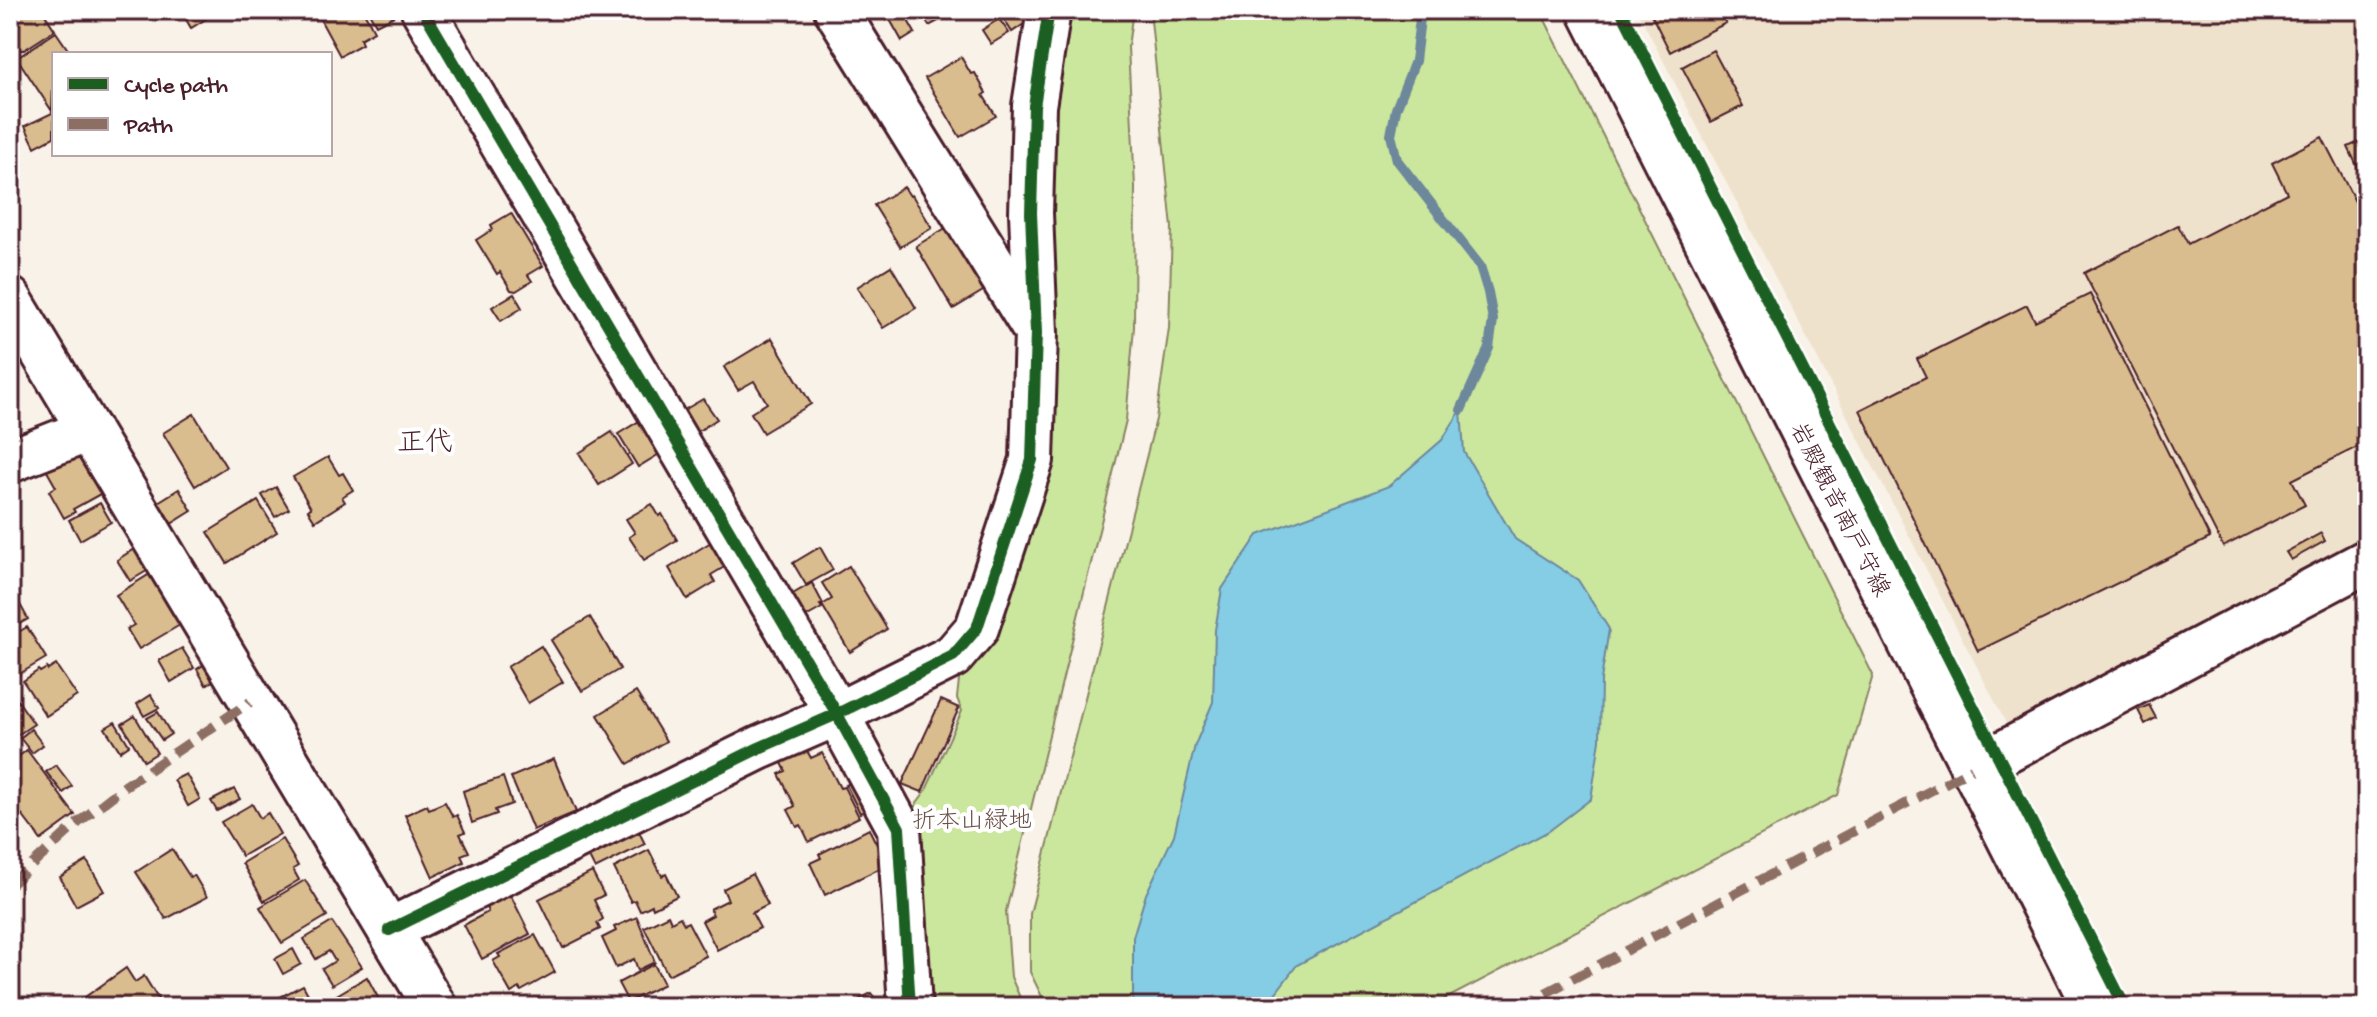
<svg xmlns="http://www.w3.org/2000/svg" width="2377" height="1017" font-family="'Gochi Hand','Klee One',sans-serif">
<rect width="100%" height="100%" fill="#f8f2e8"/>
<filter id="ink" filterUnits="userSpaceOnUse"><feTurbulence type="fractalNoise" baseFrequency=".0125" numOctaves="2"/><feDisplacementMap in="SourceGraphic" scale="16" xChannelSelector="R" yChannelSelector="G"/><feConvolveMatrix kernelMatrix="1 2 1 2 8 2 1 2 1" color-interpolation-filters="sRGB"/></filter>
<g filter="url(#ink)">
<polygon fill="#efe2cd" points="1637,10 2367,10 2367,540 2007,725"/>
<g fill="#cbe79e" stroke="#8a8364" stroke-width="2">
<polygon points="1056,10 1133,10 1128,47 1135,187 1134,327 1126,420 1006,911 1011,977 1024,1007 922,1007 916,885 916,804 926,790 962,711 957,698 959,680 977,643 1016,531"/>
<polygon points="1150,10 1540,10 1873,675 1838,795 1430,1007 1047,1007 1030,972 1030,914 1156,419 1169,328 1172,228"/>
</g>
<polygon fill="#84cde5" stroke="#6d879b" stroke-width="2" points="1461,410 1464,452 1515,539 1578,580 1609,629 1601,680 1600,740 1591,799 1549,831 1297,965 1265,1007 1133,1007 1133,937 1146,894 1174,835 1195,745 1213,702 1215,630 1222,589 1258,535 1389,486 1442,440"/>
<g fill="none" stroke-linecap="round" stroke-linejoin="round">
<polyline stroke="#6d879b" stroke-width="10" points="1421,10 1415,61 1396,109 1391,135 1397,160 1480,266 1488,292 1493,320 1489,348 1461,410"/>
</g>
<g fill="#dabd8e" stroke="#4a1f2b" stroke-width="2">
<polygon points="10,10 42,10 55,30 24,50 17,50 10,38"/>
<polygon points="201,10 206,19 191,28 181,11"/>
<polygon points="315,10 363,10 374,31 360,39 362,44 340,56"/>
<polygon points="391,10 394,16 376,25 368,11"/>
<polygon points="898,10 902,10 915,33 902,41 888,16"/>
<polygon points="919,10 937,10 942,19 929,26"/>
<polygon points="1649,10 1719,10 1726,23 1670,52"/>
<polygon points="1020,11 1027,22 1012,32 1005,21"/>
<polygon points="999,19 1009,33 991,44 982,30"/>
<polygon points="56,32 71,54 54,54 52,111 17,58"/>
<polygon points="1713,50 1743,106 1711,122 1682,67"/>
<polygon points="961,57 971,74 975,73 986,93 983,95 996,116 960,137 925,78"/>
<polygon points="54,112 54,137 35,147 25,126"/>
<polygon points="2322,137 2367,225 2367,442 2292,480 2305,505 2223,547 2084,273 2178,225 2188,244 2287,193 2272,163"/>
<polygon points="2367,138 2367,187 2348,147"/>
<polygon points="904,187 910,196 912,195 932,228 900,247 874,205"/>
<polygon points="511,213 543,266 528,275 532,281 516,291 511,290 500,272 497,274 476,240 493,229 491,225"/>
<polygon points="949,226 988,288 953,309 916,246"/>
<polygon points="891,266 916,308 883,328 857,287"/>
<polygon points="514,294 522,308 501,321 492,307"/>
<polygon points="2090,294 2210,538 1978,651 1860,410 1926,377 1917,359 2027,305 2035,321"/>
<polygon points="772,338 811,404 763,433 751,413 767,403 754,381 738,390 724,367"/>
<polygon points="703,399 717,419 697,432 684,410"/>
<polygon points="194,414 226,467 195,486 163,433"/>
<polygon points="641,420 661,453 638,467 618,434"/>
<polygon points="612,432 632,464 599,485 579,453"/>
<polygon points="76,448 102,493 73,509 75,512 64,518 49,491 56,487 44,466"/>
<polygon points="328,457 339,475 343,473 353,490 342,497 345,502 315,521 308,510 311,508 293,477"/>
<polygon points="276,487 289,509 275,517 262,495"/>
<polygon points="179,489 192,511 171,524 158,502"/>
<polygon points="258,501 277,532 227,563 208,532"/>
<polygon points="100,503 111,522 80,540 69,520"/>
<polygon points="652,504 659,516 662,514 677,540 644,560 629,537 635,533 626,519"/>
<polygon points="2321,533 2325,541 2291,560 2286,552"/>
<polygon points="711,542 726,566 711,575 715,582 687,599 669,568"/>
<polygon points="137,547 150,569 130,581 117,560"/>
<polygon points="820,547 833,570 806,585 793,563"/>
<polygon points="849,566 887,629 850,652 822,605 832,599 822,583"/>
<polygon points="150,574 180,625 139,649 127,629 134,625 116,595"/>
<polygon points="812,583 823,604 820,605 822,608 804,618 791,595"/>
<polygon points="10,599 12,602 17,599 28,619 10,629"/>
<polygon points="590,617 620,669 582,691 551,640"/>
<polygon points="27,627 46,658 11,679 10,637"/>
<polygon points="541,646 563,682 528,703 507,667"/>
<polygon points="182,648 194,668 171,682 159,661"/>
<polygon points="205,664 214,680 206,685 197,669"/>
<polygon points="56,665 77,696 46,716 23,681 39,670 40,672 47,668 48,670"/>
<polygon points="636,692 666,741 628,764 598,715"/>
<polygon points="14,695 34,724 10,740 10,697"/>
<polygon points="151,695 159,708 144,716 137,704"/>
<polygon points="941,700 959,708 922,792 902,784"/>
<polygon points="2149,705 2156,718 2145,724 2138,710"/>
<polygon points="158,712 171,734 162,740 147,718"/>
<polygon points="135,716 157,753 144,761 122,724"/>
<polygon points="115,722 129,745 120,751 105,728"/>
<polygon points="31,729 43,745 32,753 20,738"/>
<polygon points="805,747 811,758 822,753 840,788 844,787 859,817 809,842 801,825 797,827 788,810 795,806 779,774 786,771 780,759"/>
<polygon points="27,750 75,815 41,840 10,799 10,763"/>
<polygon points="554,759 576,812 533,830 511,777"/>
<polygon points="56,765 72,786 63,793 46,772"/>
<polygon points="186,774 200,799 188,806 174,780"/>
<polygon points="503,777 512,804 495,810 497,814 472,823 463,791"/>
<polygon points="858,779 872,806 860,813 846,785"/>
<polygon points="234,789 240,799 217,811 211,801"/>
<polygon points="445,802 453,817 457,815 465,832 460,834 469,852 461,855 464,862 433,877 405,815 427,805 429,809"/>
<polygon points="252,804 260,818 268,813 280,834 242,856 221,822"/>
<polygon points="869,829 887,865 825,895 810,863 821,858 819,854"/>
<polygon points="638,830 645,844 595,869 588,855"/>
<polygon points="282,839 298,866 293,869 299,880 264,901 242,863"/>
<polygon points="172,849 190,877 194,875 207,897 166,919 136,872"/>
<polygon points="649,850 662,876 666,874 677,896 653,908 652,905 640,911 635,900 631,902 614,868"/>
<polygon points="87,861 104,891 76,906 60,877"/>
<polygon points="592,872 604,895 594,900 603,919 597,923 600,929 563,948 539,899"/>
<polygon points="752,874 768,905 752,913 760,928 717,950 702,921 713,915 710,909 728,900 723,889"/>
<polygon points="305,880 327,916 282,943 260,907"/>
<polygon points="510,894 530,934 482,959 464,925 488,912 486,907"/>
<polygon points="668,915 671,922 680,917 684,924 688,922 706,956 668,975 644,927"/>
<polygon points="637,917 655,962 638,970 634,959 616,968 602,938 616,931 614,927"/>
<polygon points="332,922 362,967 332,985 322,969 335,961 329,951 316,959 304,939"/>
<polygon points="535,935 555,972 521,991 519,988 511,993 493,961 500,957 498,954"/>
<polygon points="293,949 301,964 283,974 275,959"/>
<polygon points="654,964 664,984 628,1002 618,983"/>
<polygon points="126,968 135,982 144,976 160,1002 153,1007 71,1007"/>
<polygon points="367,977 383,1007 335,1007 330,999"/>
<polygon points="303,985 315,1007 266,1007 265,1005"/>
<polygon points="871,993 882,1007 855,1007 853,1003"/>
</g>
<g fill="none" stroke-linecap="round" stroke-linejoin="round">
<defs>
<g id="minor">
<polyline points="423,10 837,714 899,828 910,1007"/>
<polyline points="836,10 1034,329"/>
<polyline points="10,299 435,1007"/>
<polyline points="10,461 89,430"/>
<polyline points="1972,769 2367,561"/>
<polyline points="389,930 759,748 837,714 953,656 977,628 1032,460 1036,333 1031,213 1034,106 1049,10"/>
</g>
<polyline id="major" points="1590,10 2095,1007"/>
</defs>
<use href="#minor" stroke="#4a1f2b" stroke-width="48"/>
<use href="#major" stroke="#4a1f2b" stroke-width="50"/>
<use href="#minor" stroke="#fff" stroke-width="42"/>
<use href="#major" stroke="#fff" stroke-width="44"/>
<g stroke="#8d6e63" stroke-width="10" stroke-dasharray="20 10" stroke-linecap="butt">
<polyline points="10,885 79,822 125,786 250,702"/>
<polyline points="1519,1007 1972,769"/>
</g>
<defs>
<g id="cycleway">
<polyline points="423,10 837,714 899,828 910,1007"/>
<polyline points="1621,10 2125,1007"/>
<polyline points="389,930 759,748 837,714 953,656 977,628 1032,460 1036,333 1031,213 1034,106 1049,10"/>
</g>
</defs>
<use href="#cycleway" stroke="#fff" stroke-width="17"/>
<use href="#cycleway" stroke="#1b5e20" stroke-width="12"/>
</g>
</g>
<g text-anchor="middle" stroke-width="8" stroke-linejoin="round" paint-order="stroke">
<g font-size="24" fill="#4a1f2b" stroke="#fff">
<text transform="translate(1841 509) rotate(63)" y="8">岩殿観音南戸守線</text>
</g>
<g font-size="24" fill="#6a5148" stroke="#fff">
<text x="972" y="827">折本山緑地</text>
</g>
<g font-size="28" fill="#4a1f2b" stroke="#fff">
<text x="425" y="450">正代</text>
</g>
</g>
<rect width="2377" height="1017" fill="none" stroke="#fff" stroke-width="40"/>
<rect x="20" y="20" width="2337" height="977" fill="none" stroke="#4a1f2b" stroke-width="3" filter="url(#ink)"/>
<rect x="52" y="52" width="280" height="104" fill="#ffffff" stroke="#b7a5aa" stroke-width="2"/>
<rect x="68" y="78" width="40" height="12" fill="#1b5e20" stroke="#b7a5aa" stroke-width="2"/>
<text x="124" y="92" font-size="24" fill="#4a1f2b">Cycle path</text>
<rect x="68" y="118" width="40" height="12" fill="#8d6e63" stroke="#b7a5aa" stroke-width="2"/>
<text x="124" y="132" font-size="24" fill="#4a1f2b">Path</text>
</svg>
